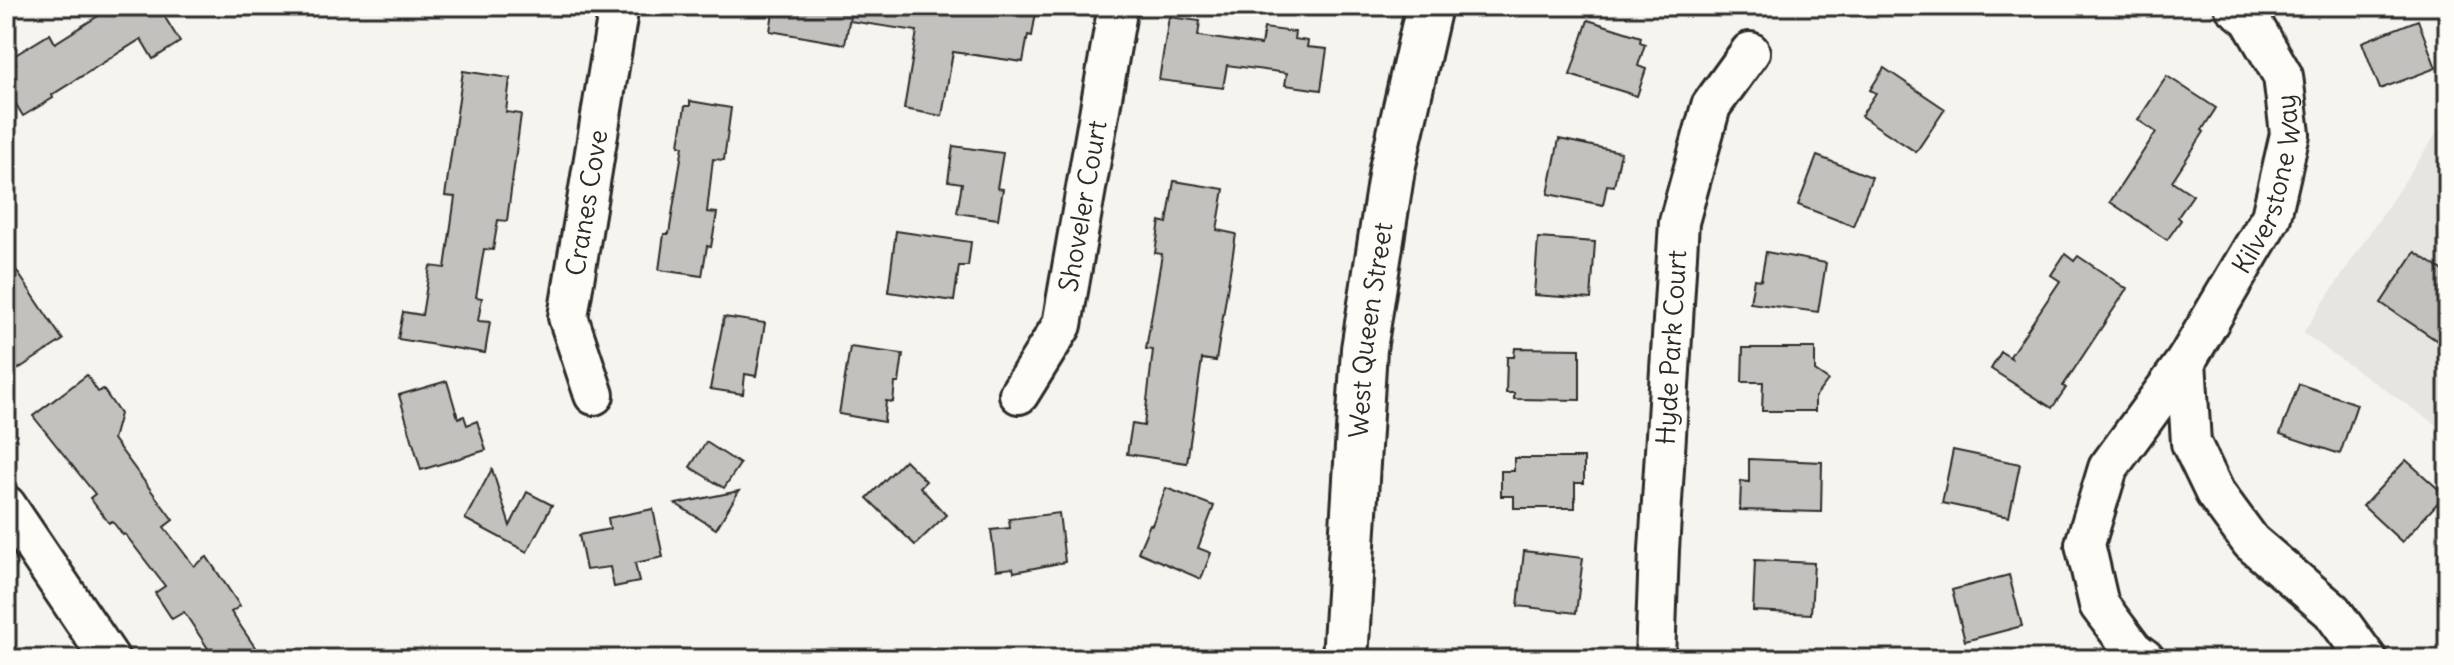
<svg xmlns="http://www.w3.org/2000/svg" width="2454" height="665" font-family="Delius,sans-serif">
<rect width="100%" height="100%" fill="#f5f4ef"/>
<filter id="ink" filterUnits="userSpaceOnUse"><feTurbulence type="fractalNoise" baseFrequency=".0125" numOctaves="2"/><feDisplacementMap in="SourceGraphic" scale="16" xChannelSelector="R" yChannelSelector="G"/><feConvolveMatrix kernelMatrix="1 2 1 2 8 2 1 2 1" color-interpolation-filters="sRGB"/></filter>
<g filter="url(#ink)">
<polygon fill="#e6e5e0" points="2448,116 2448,433 2303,333"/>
<g fill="#c2c1be" stroke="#2b2b2b" stroke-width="2">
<polygon points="114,6 158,6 180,42 153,59 141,39 52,95 53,98 23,116 6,88 6,70 16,64 12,57 50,34 55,43"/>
<polygon points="774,6 1037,6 1032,36 1028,35 1023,62 953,52 942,116 904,109 917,31 849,21 850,16 845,44 770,31"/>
<polygon points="1169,17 1200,21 1198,36 1261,45 1264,28 1295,32 1294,39 1308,41 1307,47 1327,49 1321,90 1285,85 1287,73 1227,65 1223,88 1159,80"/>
<polygon points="1588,20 1641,37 1640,42 1645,44 1638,66 1646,69 1637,96 1570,75"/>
<polygon points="2418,20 2436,68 2380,89 2362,42"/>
<polygon points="1884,68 1945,109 1916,152 1861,116 1876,93 1870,90"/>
<polygon points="463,71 510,78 506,112 521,114 507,221 498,220 493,250 484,249 476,297 482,298 478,321 490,322 485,353 398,339 403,312 422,315 430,266 445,268 455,197 445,196"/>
<polygon points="2167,76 2216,108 2202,130 2204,132 2172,181 2193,195 2178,217 2181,220 2167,240 2110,202 2156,132 2138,120"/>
<polygon points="690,101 731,108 724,160 713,159 707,212 717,213 711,247 707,246 702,276 659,270 664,234 669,234 683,146 679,145 685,106 690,106"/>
<polygon points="1559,139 1621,152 1614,186 1607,185 1603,205 1548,194"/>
<polygon points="953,146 1003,153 997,188 1003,189 998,219 957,213 962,183 948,181"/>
<polygon points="1817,156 1872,177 1853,226 1798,205"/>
<polygon points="1174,181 1224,189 1217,230 1236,234 1216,361 1202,359 1187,463 1127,454 1132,424 1144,426 1153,350 1146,349 1162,254 1155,253 1160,221 1167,223"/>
<polygon points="896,231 971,242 968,266 959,266 954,301 888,292"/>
<polygon points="1538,238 1595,242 1591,299 1534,295"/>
<polygon points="1766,252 1826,263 1818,312 1750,303 1754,279 1761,280"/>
<polygon points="2415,252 2448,274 2448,348 2381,303"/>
<polygon points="2065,254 2074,261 2078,256 2127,289 2063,386 2066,388 2052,408 1991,369 2001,352 2011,358 2010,356 2060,281 2051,275"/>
<polygon points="6,255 63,340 6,377"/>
<polygon points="724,317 765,323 756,376 745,374 743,394 710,389"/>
<polygon points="850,347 903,354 899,383 895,383 893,402 886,401 884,422 839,414"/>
<polygon points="1515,348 1580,349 1580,400 1514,399 1514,393 1506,393 1507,357 1514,357"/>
<polygon points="1743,348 1815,348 1815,371 1828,380 1815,397 1815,411 1762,411 1763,382 1742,382"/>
<polygon points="87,375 98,392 103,389 120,414 113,439 173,520 164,527 194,566 207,557 240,606 231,612 263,659 215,659 184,612 172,619 155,593 165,586 125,534 123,535 112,521 109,523 90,498 95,494 33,416"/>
<polygon points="447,381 458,418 464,416 467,425 477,421 486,450 421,470 399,395"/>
<polygon points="2299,384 2357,404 2340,454 2280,434"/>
<polygon points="706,442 740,464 724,488 690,467"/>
<polygon points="1953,450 2020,464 2009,517 1942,503"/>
<polygon points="1514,458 1584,458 1584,483 1575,483 1575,508 1514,508 1514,496 1501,496 1501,471 1514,471"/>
<polygon points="1749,459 1822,462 1821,512 1740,510 1741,481 1749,482"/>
<polygon points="905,460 926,481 920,487 946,515 915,545 867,498"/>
<polygon points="2406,460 2445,495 2402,542 2363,506"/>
<polygon points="492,469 510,526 527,492 552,505 527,552 465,519"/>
<polygon points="1166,488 1214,506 1198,548 1211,553 1201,579 1138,552 1150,524 1152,525"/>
<polygon points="739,491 716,529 676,504"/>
<polygon points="653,509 663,557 635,563 639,582 614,587 610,567 586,570 579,535 610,529 608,518"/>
<polygon points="1059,513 1065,562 1014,572 1013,568 996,570 991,530 1010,528 1009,519"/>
<polygon points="1524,551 1583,558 1576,613 1518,606"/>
<polygon points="1755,560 1814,563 1811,614 1753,611"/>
<polygon points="2009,575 2022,626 1965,641 1952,590"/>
</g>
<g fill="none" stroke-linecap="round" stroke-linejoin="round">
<defs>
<g id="street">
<polyline points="2186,361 2191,443 2215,493 2251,542 2332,611 2367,659"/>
<path id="s1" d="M 1019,394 L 1062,325 L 1118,6"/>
<path id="s2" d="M 594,395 L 568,317 L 619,6"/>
<polyline points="6,505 110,659"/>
<path id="s3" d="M 1655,659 L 1659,550 L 1679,222 L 1711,106 L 1750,52"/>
<path id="s4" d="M 2145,659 L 2133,650 L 2099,605 L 2085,544 L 2108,468 L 2186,361 L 2271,217 L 2290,134 L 2283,76 L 2250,19 L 2234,6"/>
</g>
<g id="secondary">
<path id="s5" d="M 1345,659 L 1364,349 L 1392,169 L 1429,6"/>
</g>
</defs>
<use href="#street" stroke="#2b2b2b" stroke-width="44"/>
<use href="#secondary" stroke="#2b2b2b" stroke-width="50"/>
<use href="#street" stroke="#fdfcf7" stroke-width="38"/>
<use href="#secondary" stroke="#fdfcf7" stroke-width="44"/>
</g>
</g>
<g text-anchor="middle" stroke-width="6" stroke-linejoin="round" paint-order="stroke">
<g font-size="26" fill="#2b2b2b" stroke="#fdfcf7">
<text dy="9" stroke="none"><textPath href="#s4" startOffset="544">Kilverstone Way</textPath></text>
<text dy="9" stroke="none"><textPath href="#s2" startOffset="198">Cranes Cove</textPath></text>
<text dy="9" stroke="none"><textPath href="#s1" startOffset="202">Shoveler Court</textPath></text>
<text dy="9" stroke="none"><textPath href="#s5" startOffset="330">West Queen Street</textPath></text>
<text dy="9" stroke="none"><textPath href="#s3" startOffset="312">Hyde Park Court</textPath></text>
</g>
</g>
<rect width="2454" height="665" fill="none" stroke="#fdfcf7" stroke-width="32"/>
<rect x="16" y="16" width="2422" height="633" fill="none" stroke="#2b2b2b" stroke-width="3" filter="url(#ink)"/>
</svg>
